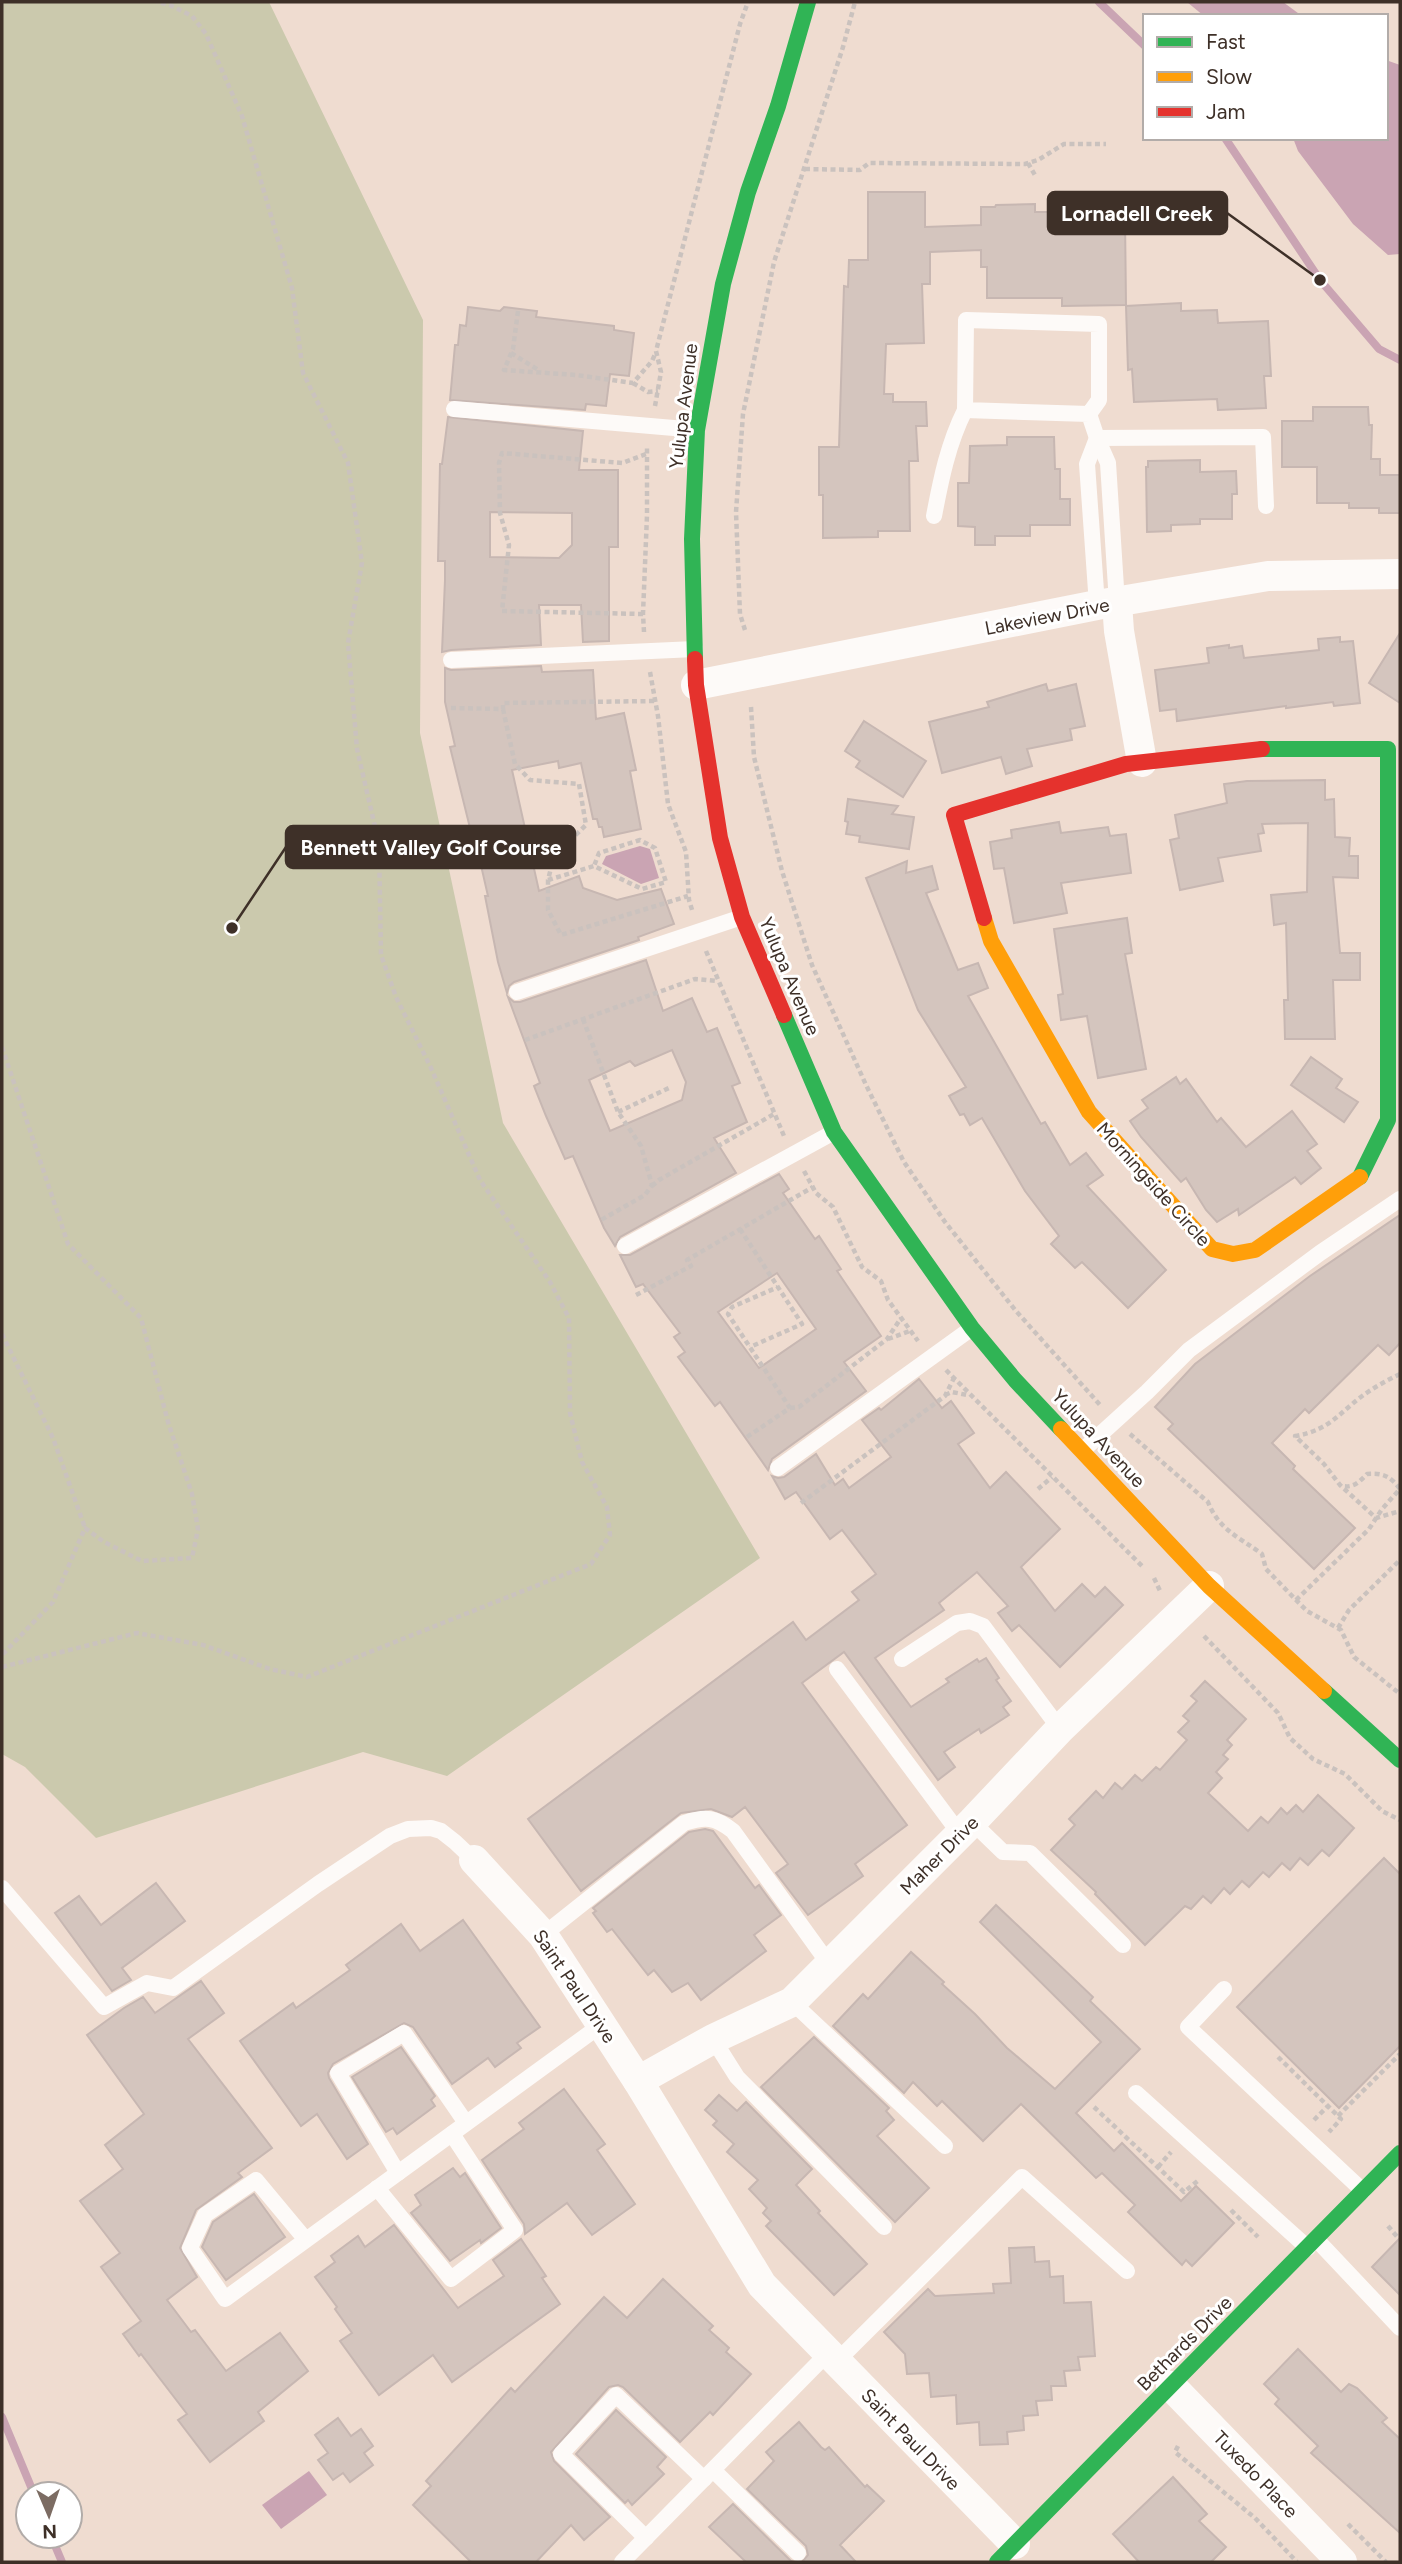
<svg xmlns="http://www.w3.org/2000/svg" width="1402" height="2564" font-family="Figtree,sans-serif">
<rect width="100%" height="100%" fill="#efdcd0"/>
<polygon fill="#cbc9ad" points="2,2 269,2 423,320 420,733 503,1123 760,1558 447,1776 363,1752 96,1838 25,1767 2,1754"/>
<g fill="#caa4b3">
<polygon points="1187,2 1283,2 1302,16 1204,16"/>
<polygon points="1386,60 1400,65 1400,254 1388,255 1353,224 1298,151 1293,138 1386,138"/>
<polygon points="640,846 650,849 659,878 641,884 602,864 606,856"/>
<polygon points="309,2471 327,2495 281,2529 262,2505"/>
</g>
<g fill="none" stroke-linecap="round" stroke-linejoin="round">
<g stroke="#caa4b3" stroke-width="8">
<polyline points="1099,2 1145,46"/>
<polyline points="1225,138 1320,280 1379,349 1400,360"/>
<polyline points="2,2417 34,2494"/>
<polyline points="51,2536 62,2562"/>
</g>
</g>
<g fill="#d4c5be" stroke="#c7b7b2" stroke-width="2" fill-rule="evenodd">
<polygon points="868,192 925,192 925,227 981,225 981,207 995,207 996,205 1035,204 1035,212 1080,212 1080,218 1125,218 1126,305 1062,306 1062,298 987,298 987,267 981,267 981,250 930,252 930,284 922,284 924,343 886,344 884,394 893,394 893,402 926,402 927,426 916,426 918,461 909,461 910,531 878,531 878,537 823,538 823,495 819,495 819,447 839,447 844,286 848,287 849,260 868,260"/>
<polygon points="1181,303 1181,311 1217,310 1218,323 1268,321 1271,376 1264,376 1266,408 1218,410 1217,399 1134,402 1132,369 1128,370 1126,306"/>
<polygon points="468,307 500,311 504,307 537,311 536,317 614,326 614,330 634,333 629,376 610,374 606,406 586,404 585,410 450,400 455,345 458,345 460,325 466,326"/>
<polygon points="1313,407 1368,407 1369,425 1372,425 1371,459 1380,459 1380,475 1400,475 1400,513 1379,513 1379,508 1349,508 1349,503 1317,503 1317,467 1282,467 1282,421 1313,421"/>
<path d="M 448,417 L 583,431 L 579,470 L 618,470 L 618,547 L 609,547 L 609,641 L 583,642 L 581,605 L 539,605 L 541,645 L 451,650 L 442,652 L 445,580 L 445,561 L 438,561 L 440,464 L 442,464 ZM 490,512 L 572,513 L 572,545 L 559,558 L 490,557 Z"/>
<polygon points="1007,437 1054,437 1055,469 1060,469 1060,499 1070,499 1070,525 1030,525 1030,536 995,536 995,545 975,545 975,527 958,526 958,483 969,483 970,446 1007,445"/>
<polygon points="1200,460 1200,472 1236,471 1237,494 1232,494 1232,519 1200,519 1200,524 1171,525 1171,531 1147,532 1146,467 1148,467 1148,461"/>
<polygon points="1400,633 1400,703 1369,683"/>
<polygon points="1340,637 1340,642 1353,641 1360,703 1334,706 1333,702 1286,708 1286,706 1177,721 1176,709 1160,711 1155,670 1209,663 1207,648 1229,645 1229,648 1242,646 1244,658 1319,650 1318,639"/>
<polygon points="541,666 542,672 593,670 596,719 624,713 636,770 630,771 641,829 604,837 602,827 599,827 597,819 593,819 581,763 559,768 558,761 512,770 539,891 579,876 583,888 617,900 661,889 674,924 638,937 639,940 514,982 509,986 507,993 498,962 485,896 488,896 475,839 473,840 450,747 455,746 445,702 445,668 451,670"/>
<polygon points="1046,684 1048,691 1076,684 1085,726 1070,729 1072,740 1027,749 1032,766 1006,774 1001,757 942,773 929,722 989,707 987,702"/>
<polygon points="864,721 926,761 903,797 856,767 860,761 845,751"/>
<polygon points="1325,780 1325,800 1334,799 1335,837 1350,838 1349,856 1358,856 1358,878 1333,877 1340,953 1360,953 1360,980 1333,980 1335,1039 1285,1039 1284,1000 1288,1000 1286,923 1274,925 1271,895 1307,892 1308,823 1262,824 1264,833 1258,834 1261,851 1218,858 1223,881 1180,890 1170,840 1179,838 1175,815 1227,803 1224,784 1247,781"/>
<polygon points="848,799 898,806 892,814 914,817 909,849 859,842 860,836 846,834 848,822 845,821"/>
<polygon points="1059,822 1061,833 1108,827 1110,836 1126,834 1131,873 1061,883 1067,913 1014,923 1004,868 994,869 990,842 1012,838 1011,830"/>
<polygon points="907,861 906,873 932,866 938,889 926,893 958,970 978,963 988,988 968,996 1041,1124 1045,1122 1070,1165 1086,1153 1103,1175 1087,1186 1166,1270 1128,1308 1082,1262 1075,1268 1051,1244 1059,1236 1025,1191 982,1118 970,1125 964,1114 960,1115 949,1096 966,1087 918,1010 866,878"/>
<polygon points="1127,918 1132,953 1125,954 1146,1069 1098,1078 1087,1016 1061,1020 1058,995 1063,994 1054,929"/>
<path d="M 646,960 L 663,1011 L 692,998 L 707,1032 L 717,1028 L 740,1083 L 732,1086 L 747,1122 L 714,1138 L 736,1173 L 620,1237 L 615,1246 L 604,1228 L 573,1156 L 565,1159 L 546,1116 L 534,1086 L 540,1083 L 508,997 L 514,1002 L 520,1002 ZM 672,1050 L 686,1082 L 682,1100 L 610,1131 L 589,1080 L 630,1061 L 635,1066 Z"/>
<polygon points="1311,1057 1342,1079 1336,1088 1358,1102 1344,1122 1291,1085"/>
<polygon points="1176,1077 1180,1084 1186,1079 1217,1122 1221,1118 1246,1147 1292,1111 1317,1144 1307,1151 1321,1168 1301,1184 1295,1177 1239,1215 1238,1209 1217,1222 1206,1210 1186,1178 1181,1182 1141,1137 1130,1121 1148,1108 1142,1100"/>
<path d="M 779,1174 L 789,1189 L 783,1193 L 815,1239 L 819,1236 L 841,1269 L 837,1271 L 881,1336 L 844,1362 L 866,1391 L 772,1459 L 768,1470 L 720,1402 L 715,1406 L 678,1357 L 685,1352 L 674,1337 L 680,1333 L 643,1284 L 636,1287 L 620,1255 L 630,1255 ZM 777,1273 L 816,1329 L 759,1368 L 718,1312 Z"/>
<polygon points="1400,1215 1400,1343 1389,1355 1378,1345 1309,1413 1305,1409 1272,1443 1295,1466 1293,1469 1355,1528 1314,1569 1168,1429 1173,1424 1155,1407 1195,1364 1310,1276"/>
<polygon points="919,1379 942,1408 951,1401 974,1433 958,1444 990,1488 1006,1472 1060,1529 1021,1567 1055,1611 1082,1584 1095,1597 1105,1587 1123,1605 1060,1667 1019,1625 1012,1631 998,1613 1008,1606 977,1572 939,1603 944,1610 875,1658 911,1707 949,1682 946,1679 977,1659 979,1662 986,1658 999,1678 996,1680 1011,1701 1003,1707 1009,1715 981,1733 979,1729 944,1752 955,1767 938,1780 844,1652 802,1683 907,1825 855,1864 863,1876 808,1915 776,1873 788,1864 745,1807 732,1817 711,1809 681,1813 581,1891 528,1819 793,1622 806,1640 859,1600 852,1592 876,1574 842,1530 830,1539 796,1492 785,1499 772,1476 778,1478 784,1477 816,1454 835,1485 843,1479 849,1488 891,1457 862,1420 879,1408 881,1410"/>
<polygon points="1205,1681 1246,1719 1227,1740 1232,1745 1223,1755 1228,1759 1216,1772 1222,1778 1208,1793 1248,1831 1261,1817 1268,1823 1281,1808 1287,1814 1296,1805 1303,1812 1318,1795 1354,1828 1329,1856 1322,1850 1308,1865 1300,1858 1290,1870 1282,1863 1269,1877 1263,1872 1249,1887 1242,1881 1230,1894 1224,1888 1211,1903 1203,1896 1191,1909 1185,1906 1145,1945 1095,1894 1096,1892 1051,1850 1075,1825 1069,1819 1096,1791 1103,1798 1115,1783 1122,1789 1135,1775 1142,1781 1156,1767 1160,1770 1187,1740 1178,1732 1189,1721 1183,1716 1197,1701 1191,1696"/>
<polygon points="705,1829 713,1831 755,1888 759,1885 781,1915 754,1935 766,1951 701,2000 688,1983 672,1992 654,1970 648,1975 612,1929 607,1932 593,1913 596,1911 593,1908 689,1832"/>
<polygon points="1384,1858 1400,1874 1400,2046 1339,2108 1237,2007"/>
<polygon points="156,1883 185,1921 122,1968 131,1980 112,1991 55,1913 79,1896 101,1925"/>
<polygon points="996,1905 1093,1997 1090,2001 1140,2049 1076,2113 1114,2151 1122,2143 1181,2201 1196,2186 1234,2223 1192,2266 1186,2260 1182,2265 1128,2212 1135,2205 1102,2173 1096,2178 1021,2104 983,2141 942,2101 937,2106 913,2082 904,2093 833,2026 863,1994 868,1999 911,1952 944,1982 942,1984 975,2014 1007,2048 1055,2089 1101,2042 980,1922"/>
<polygon points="463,1920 540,2027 517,2043 521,2048 495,2067 488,2058 452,2084 413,2027 404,2023 333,2064 328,2073 329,2078 368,2144 347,2159 317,2114 301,2126 240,2041 293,2003 296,2008 350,1970 346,1965 401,1924 420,1951"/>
<polygon points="201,1981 224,2013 188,2039 272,2148 238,2173 242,2177 196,2210 180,2248 197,2277 167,2300 191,2332 195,2330 226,2371 280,2333 308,2371 258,2412 264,2421 210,2462 178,2420 187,2414 141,2354 139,2356 123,2334 141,2321 101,2267 120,2253 80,2201 123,2169 105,2145 144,2114 87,2035 124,2008 143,1997 155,2013"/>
<polygon points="814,2037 889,2108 886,2111 894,2120 877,2136 929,2188 895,2222 761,2087"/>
<polygon points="401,2047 435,2096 431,2100 435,2106 397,2134 393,2128 386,2132 352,2077"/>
<polygon points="564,2089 605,2144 597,2150 635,2204 592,2235 567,2203 525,2234 524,2224 482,2160 524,2129 519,2123"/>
<polygon points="719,2095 737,2111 746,2102 812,2169 796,2185 820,2211 818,2213 867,2264 834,2295 766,2226 771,2221 763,2213 767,2208 749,2189 758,2180 727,2152 734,2144 713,2125 717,2121 705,2110"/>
<polygon points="453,2168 460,2177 465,2173 501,2228 481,2243 480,2240 450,2261 411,2213 421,2205 415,2195"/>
<polygon points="254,2194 285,2237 226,2280 202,2247 213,2222"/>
<polygon points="394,2225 458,2308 504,2276 493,2260 521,2239 546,2276 542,2278 560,2304 452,2382 433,2355 379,2395 340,2341 352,2333 335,2309 337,2307 315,2277 335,2262 331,2256 358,2236 365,2247"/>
<polygon points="1400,2238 1400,2295 1372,2267"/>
<polygon points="1034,2247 1035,2262 1049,2261 1050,2277 1063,2276 1064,2303 1091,2302 1095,2356 1078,2357 1080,2370 1064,2371 1066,2386 1051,2386 1052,2400 1036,2401 1038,2415 1023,2416 1024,2430 1007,2432 1008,2444 980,2445 979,2422 957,2424 956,2395 931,2397 929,2373 907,2374 905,2354 884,2332 928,2289 935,2296 994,2293 993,2284 1011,2283 1009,2248"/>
<polygon points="663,2279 713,2326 709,2330 729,2348 726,2352 751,2374 713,2415 710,2412 680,2442 623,2387 618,2385 609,2387 551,2452 554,2461 610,2517 584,2540 571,2525 536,2562 471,2562 413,2505 431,2486 426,2481 511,2388 515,2392 604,2297 627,2318"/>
<polygon points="1298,2349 1341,2392 1349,2384 1357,2388 1387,2418 1382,2422 1400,2439 1400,2533 1311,2453 1318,2446 1275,2404 1279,2399 1264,2384"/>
<polygon points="616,2410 666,2457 657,2467 664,2474 632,2505 628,2500 625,2503 576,2454"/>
<polygon points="338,2418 351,2436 361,2429 373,2446 364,2453 373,2465 350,2482 343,2473 333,2480 318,2460 328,2453 315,2435"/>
<polygon points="799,2422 821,2447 825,2450 829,2447 865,2487 867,2485 884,2501 840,2545 856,2562 802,2562 808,2555 806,2546 747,2489 774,2461 766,2452"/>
<polygon points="1173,2477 1207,2514 1199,2521 1226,2547 1211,2562 1139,2562 1113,2534"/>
<polygon points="733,2504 791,2561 794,2562 746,2562 709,2527"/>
</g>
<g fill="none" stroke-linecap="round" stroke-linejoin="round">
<g stroke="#cac2be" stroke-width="4.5" stroke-dasharray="5 3.5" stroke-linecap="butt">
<polyline points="1028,163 1036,177"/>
<polyline points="805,169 860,170 869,163 1025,164 1038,160 1064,144 1106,144"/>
<polyline points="518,311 513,349 504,370 576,375 633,383 652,361 656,352"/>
<polyline points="511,353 540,371"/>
<polyline points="633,383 648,392 658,391"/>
<polyline points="655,406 661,372 656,351 740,24 748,2"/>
<polyline points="643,614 502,611 509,545 500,513 499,463 502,453 622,463 646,454"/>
<polyline points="745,630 740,614 736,512 743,414 774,262 843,47 855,2"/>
<polyline points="644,632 643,614 647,515 647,445"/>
<polyline points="650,672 658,716 668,804 686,852 689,900 693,913"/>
<polyline points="751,707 754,757 782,871 812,965 866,1085 904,1162 945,1222 1016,1311 1101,1406"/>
<polyline points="451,708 503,709 503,703 655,701"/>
<polyline points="503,709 515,764 530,780 579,784 586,825 554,856 548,880 548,910 561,935 688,896"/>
<polyline points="548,880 594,866 642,889 666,882 655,848 640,840 599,853 594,866"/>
<polyline points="706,951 784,1136"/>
<polyline points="583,1019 618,1112 641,1146 652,1185 645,1195 601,1220"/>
<polyline points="525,1040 695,979 717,981"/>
<polyline points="2,1047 68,1244 141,1318 168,1422 192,1494 198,1529 192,1558 142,1561 104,1542 85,1528 53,1602 2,1655"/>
<polyline points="618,1112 671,1087"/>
<polyline points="804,1171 816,1193 833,1207 862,1267 881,1281 888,1300 918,1341"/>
<polyline points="652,1186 659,1180 774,1114"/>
<polyline points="740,1229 802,1324 750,1347"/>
<polyline points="636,1295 691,1266 687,1260 813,1187"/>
<polyline points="2,1334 53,1438 85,1528"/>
<polyline points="888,1339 910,1331"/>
<polyline points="946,1370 1143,1567"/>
<path d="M 1400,1374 C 1390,1379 1380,1384 1371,1390 C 1342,1408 1333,1430 1295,1436 L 1324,1464 L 1340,1485 L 1376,1518 L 1400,1511"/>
<polyline points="945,1395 952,1392 967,1395"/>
<polyline points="790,1408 799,1407 887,1339 901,1318"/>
<path d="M 1130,1434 L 1208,1502 C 1219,1530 1239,1537 1262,1554 L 1266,1569 L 1296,1600 L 1307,1611 L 1341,1630 L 1354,1657 L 1400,1694"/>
<polyline points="747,1437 790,1408 728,1314 732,1307 778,1287"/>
<polyline points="1038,1489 1052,1477"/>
<polyline points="801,1503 945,1396 954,1378"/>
<polyline points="1154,1578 1161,1593"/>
<path d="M 1296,1600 L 1369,1529 L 1382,1509 L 1400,1489 C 1390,1476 1384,1473 1367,1474 C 1359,1482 1354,1488 1342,1486"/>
<polyline points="1338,1628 1349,1610 1400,1560"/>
<polyline points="1204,1636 1278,1713 1290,1738 1313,1759 1345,1774 1382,1811 1400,1820"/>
<polyline points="2,1667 137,1633 203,1645 270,1669 307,1677 591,1564 610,1535 607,1507 582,1462 570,1413 569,1318 550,1282 480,1180 431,1068 396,997 381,955 379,844 357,749 348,643 362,563 348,463 303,373 292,288 242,116 206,34 192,16 170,5 157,2"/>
<polyline points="1278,2057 1341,2119 1329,2132"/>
<polyline points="1094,2107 1184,2192 1200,2179"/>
<polyline points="1338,2116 1400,2054"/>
<polyline points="1314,2120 1328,2106"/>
<polyline points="1158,2167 1171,2152"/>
<polyline points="1231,2210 1258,2237"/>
<polyline points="1388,2226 1399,2239"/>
<polyline points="1178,2446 1175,2452 1255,2518 1297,2562"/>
<polyline points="1348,2524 1386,2562"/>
</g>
<g stroke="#fdfaf8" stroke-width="16">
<polyline points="454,409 697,430"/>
<polyline points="1089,414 1099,400 1099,324 966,320 965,410 1089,414 1097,438 1108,463 1117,603"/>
<polyline points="1097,438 1263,437 1266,506"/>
<polyline points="1097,438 1087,464 1097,605"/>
<path d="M 934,516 C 941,479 948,444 965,410"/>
<polyline points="451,660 695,649"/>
<polyline points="517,992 742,917"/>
<polyline points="625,1246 834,1132"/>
<polyline points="1082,1451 1147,1392 1189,1350 1320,1253 1400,1199"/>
<polyline points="778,1468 972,1328"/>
<polyline points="902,1659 957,1623 970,1621 983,1626 1060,1729"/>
<polyline points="837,1669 960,1834"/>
<polyline points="972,1822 1003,1852 1030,1853 1123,1945"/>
<polyline points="2,1888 104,2007 147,1983 173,1988 318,1884 390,1836 408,1829 431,1828 441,1831 455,1842 474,1860"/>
<path d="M 543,1935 L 684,1823 C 706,1816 715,1817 733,1831 L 829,1964"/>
<polyline points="1224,1989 1188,2027 1363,2191"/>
<polyline points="792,2002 945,2146"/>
<polyline points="713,2039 737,2077 884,2227"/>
<polyline points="1136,2093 1308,2248"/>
<polyline points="398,2173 338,2073 404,2033 466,2123"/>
<polyline points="377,2188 451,2279 515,2230 452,2134"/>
<polyline points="1316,2239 1400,2328"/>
<polyline points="306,2240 256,2180 205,2215 190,2248 225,2299 601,2025"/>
<polyline points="836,2362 1022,2177 1127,2271"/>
<polyline points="713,2470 798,2553"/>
<polyline points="646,2538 561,2454 616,2395 704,2479"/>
<polyline points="622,2562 828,2353"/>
</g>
<g stroke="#fdfaf8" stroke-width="30">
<polyline points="1117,603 1119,631 1142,762"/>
<polyline points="696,685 1097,605 1268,576 1400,574"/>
<polyline points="474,1860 543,1935 638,2081 762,2285 1015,2544"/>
<polyline points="638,2081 713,2039 792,2002 972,1822 1060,1729 1209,1586"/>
<polyline points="1171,2386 1342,2562"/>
</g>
<g stroke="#30b455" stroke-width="16">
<polyline points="695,659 692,539 697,430 723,284 748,192 778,106 808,2"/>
<polyline points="1262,749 1388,749 1388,1120 1360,1177"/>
<polyline points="784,1015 834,1132 972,1328 1015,1380 1061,1429"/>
<polyline points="1324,1691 1400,1760"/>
<polyline points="997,2562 1400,2153"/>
</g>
<g stroke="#ff9f0a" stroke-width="16">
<polyline points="984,918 991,941 1089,1112 1212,1249 1233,1254 1255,1250 1360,1177"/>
<polyline points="1061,1429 1209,1586 1324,1691"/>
</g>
<g stroke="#e5322d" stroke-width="16">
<polyline points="695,659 696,685 720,838 742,917 784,1015"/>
<polyline points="984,918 954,815 1126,764 1262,749"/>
</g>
</g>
<g text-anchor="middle" stroke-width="6" stroke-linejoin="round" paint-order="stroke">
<g font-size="19" fill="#3e3028" stroke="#fff">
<text transform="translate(683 406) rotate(-83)" y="7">Yulupa Avenue</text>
<text transform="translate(1047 616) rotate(-11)" y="7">Lakeview Drive</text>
<text transform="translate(790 976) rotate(67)" y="7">Yulupa Avenue</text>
<text transform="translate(1154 1184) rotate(48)" y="7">Morningside Circle</text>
<text transform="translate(1099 1438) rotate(47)" y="7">Yulupa Avenue</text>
<text transform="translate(939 1855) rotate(-45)" y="7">Maher Drive</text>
<text transform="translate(575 1986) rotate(56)" y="7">Saint Paul Drive</text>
<text transform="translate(1184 2343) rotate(-45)" y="7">Bethards Drive</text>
<text transform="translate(911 2439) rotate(46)" y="7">Saint Paul Drive</text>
<text transform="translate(1256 2474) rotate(46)" y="7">Tuxedo Place</text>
</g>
</g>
<path fill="none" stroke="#3e3028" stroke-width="2.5" d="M1320 280L1227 213M232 928L286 847"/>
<g fill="#3e3028" stroke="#fff" stroke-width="2.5">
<circle cx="1320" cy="280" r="7"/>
<circle cx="232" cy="928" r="7"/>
</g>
<g fill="#3e3028" stroke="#3e3028" stroke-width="2.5">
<rect x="1048" y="192" width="179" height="42" rx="7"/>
<rect x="286" y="826" width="289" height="42" rx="7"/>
</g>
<g font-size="21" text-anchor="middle" font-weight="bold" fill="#fff">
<text x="1137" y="221">Lornadell Creek</text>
<text x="431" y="855">Bennett Valley Golf Course</text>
</g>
<rect width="1402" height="2564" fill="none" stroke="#3e3028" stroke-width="7"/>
<rect x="1143" y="14" width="245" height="126" fill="#ffffff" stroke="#b2aca9" stroke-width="2"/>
<rect x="1157" y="37" width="35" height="10" fill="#30b455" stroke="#b2aca9" stroke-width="2"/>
<text x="1206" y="49" font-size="21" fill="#3e3028">Fast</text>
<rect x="1157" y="72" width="35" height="10" fill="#ff9f0a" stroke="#b2aca9" stroke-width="2"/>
<text x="1206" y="84" font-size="21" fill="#3e3028">Slow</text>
<rect x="1157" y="107" width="35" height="10" fill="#e5322d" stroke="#b2aca9" stroke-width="2"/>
<text x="1206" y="119" font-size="21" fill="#3e3028">Jam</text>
<g transform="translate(49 2515) rotate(178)"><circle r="33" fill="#ffffff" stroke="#b2aca9" stroke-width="2"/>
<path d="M0-5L12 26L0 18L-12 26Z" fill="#7c6c63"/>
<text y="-10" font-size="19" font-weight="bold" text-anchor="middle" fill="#3e3028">N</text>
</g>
</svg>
